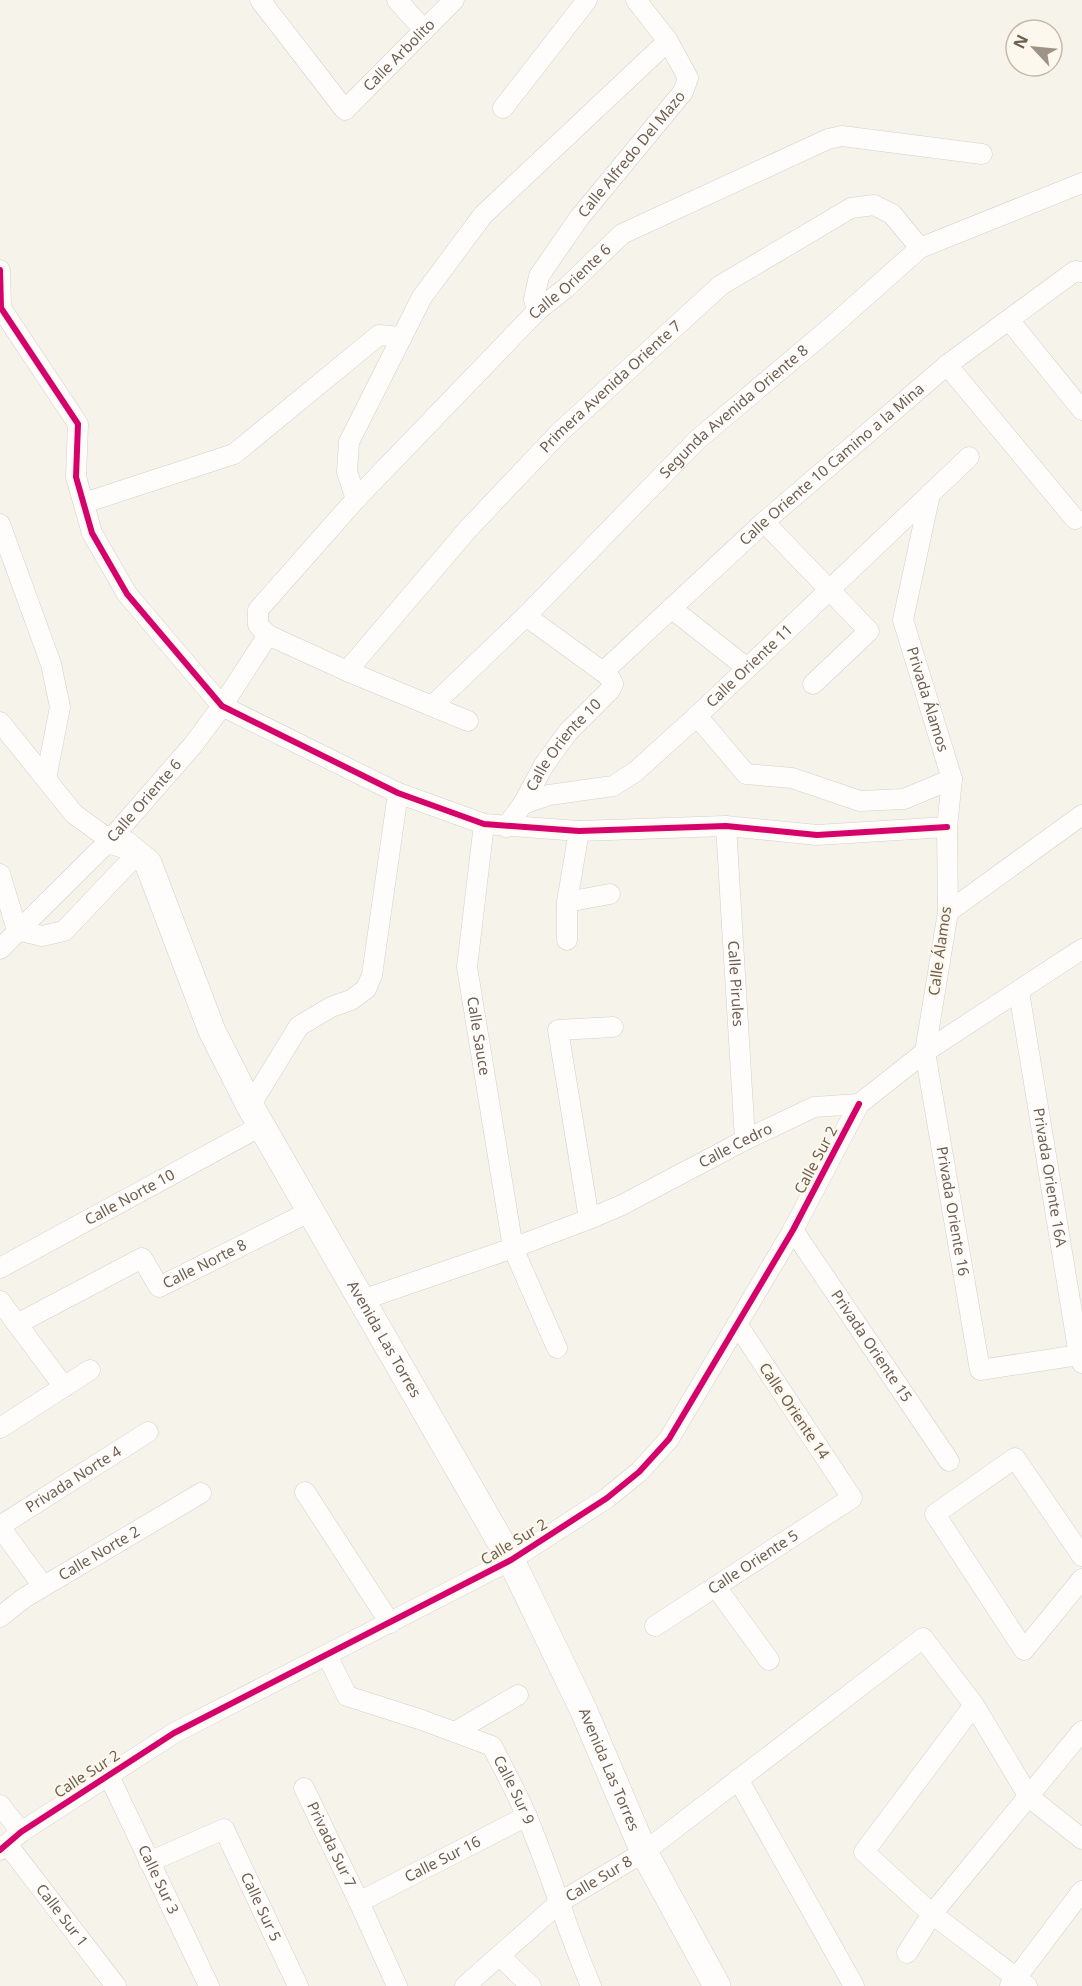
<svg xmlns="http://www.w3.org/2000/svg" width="1082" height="1986" font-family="'Noto Sans',sans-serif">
<rect width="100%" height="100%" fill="#f6f3eb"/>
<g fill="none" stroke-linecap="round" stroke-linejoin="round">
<defs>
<g id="street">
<path id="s1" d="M 260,0 L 345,110 L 454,0"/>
<polyline points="397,0 424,30"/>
<polyline points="503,108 587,0"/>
<polyline points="0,270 1,308 78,424 76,477 92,533 127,594 222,706 398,793 484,824 579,831 726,826 817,835 947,827"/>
<path id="s2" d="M 537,311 L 534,299 L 539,276 L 579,218 L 683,92 L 688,78 L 668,41 L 636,0"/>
<polyline points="1009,320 1082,410"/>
<polyline points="947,365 1075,519"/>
<path id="s3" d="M 930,494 L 903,620 L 952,779 L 947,827 L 948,912 L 925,1052 L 980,1370 L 1079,1355"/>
<polyline points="356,499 347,472 349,442 422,297 483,215 668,41"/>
<polyline points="84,503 234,454 379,335 401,337"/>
<polyline points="764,522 869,631 813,684"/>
<polyline points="0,524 51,664 60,707 46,779"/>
<polyline points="671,608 747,668"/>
<path id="s4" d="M 347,671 L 468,529 L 560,432 L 721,285 L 851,208 L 874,205 L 892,214 L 920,248"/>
<path id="s5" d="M 603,672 L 764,522 L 947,365 L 1075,271 L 1082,272"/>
<path id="s6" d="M 432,706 L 526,616 L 697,440 L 830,328 L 920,248 L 1082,183"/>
<polyline points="697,716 746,774 792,778 860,801 904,799 952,779"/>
<path id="s7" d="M 468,721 L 347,671 L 268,635 L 258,625 L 258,610 L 356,499 L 537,311 L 567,287 L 622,234 L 828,139 L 842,136 L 982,154"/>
<polyline points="0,722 74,814 110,840"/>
<path id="s8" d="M 523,804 L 544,765 L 568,732 L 610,690 L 613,684 L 610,678 L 603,672 L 526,616"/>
<path id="s9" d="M 484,824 L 467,967 L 513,1248 L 557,1348"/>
<path id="s10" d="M 726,826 L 745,1140"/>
<path id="s11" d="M 506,827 L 523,804 L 549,795 L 613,786 L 635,772 L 697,716 L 969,457"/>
<polyline points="0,874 17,930 42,936 64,931 137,854"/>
<polyline points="567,902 610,894"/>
<polyline points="948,912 1082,815"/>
<polyline points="567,940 567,902 579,831"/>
<path id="s12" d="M 0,949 L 110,840 L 193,745 L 222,706 L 268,635"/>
<path id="s13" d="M 1019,992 L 1079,1355 L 1082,1363"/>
<polyline points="250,1106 299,1026 331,1007 351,1000 366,989 372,975 398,793"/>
<polyline points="589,1219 558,1030 613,1027"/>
<path id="s14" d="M 793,1230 L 949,1461"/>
<path id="s15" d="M 0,1268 L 261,1126"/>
<path id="s16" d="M 362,1300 L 513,1248 L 589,1219 L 622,1205 L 745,1140 L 814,1107 L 859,1104 L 925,1052 L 1082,949"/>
<polyline points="0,1301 64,1387"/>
<path id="s17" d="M 17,1324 L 142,1258 L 159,1287 L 311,1211"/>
<polyline points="0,1428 90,1370"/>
<polyline points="305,1492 390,1623"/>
<path id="s18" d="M 0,1526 L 148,1432"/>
<polyline points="0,1527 43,1586"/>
<polyline points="1082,1556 1015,1458 935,1514 1024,1650 1082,1579"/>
<polyline points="716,1587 769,1660"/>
<path id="s19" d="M 0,1617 L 24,1598 L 201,1493"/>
<path id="s20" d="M 655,1626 L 852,1498 L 737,1324"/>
<path id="s21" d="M 327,1655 L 347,1696 L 422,1720 L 492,1746 C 504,1770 517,1793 527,1817 C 551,1873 567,1931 591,1986"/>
<polyline points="974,1705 864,1852 932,1914 1027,1986"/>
<polyline points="455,1732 518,1695"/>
<path id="s22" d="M 108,1774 L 209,1986"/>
<polyline points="738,1779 854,1986"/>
<path id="s23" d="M 304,1788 L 359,1902 L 397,1986"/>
<polyline points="0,1805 21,1832"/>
<path id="s24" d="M 7,1844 L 116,1986"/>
<polyline points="0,1850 21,1832 174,1733 511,1560 607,1498 639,1472 669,1439 793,1230 859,1104"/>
<path id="s25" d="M 149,1862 L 224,1829 L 298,1986"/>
<path id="s26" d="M 359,1902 L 527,1816"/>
<polyline points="907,1953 932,1914 1082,1731"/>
<polyline points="500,1956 531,1986"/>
<path id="s27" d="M 465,1986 L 560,1902 L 644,1852 L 923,1638 L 974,1705 L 1029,1797 L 1082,1839"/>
<polyline points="1010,1986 1082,1891"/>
</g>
<g id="secondary">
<path id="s28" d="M 110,840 L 126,845 L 148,863 L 212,1031 L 250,1106 L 511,1560 L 584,1711 L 644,1852 L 717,1986"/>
</g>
</defs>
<use href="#street" stroke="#d5d0c9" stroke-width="21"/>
<use href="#secondary" stroke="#d5d0c9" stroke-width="28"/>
<use href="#street" stroke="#fefdfc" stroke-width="20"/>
<use href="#secondary" stroke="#fefdfc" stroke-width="27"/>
<defs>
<g id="cycleway">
<polyline points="0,270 1,308 78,424 76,477 92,533 127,594 222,706 398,793 484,824 579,831 726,826 817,835 947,827"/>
<polyline points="0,1850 21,1832 174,1733 511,1560 607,1498 639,1472 669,1439 793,1230 859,1104"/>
</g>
</defs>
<use href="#cycleway" stroke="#fdf8ed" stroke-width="10"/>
<use href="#cycleway" stroke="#d6006c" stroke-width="6"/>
</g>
<g text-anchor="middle" stroke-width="4.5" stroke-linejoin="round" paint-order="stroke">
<g font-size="15" fill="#705e4f" stroke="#fdf8ed">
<text dy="5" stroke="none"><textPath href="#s1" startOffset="216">Calle Arbolito</textPath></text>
<text dy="5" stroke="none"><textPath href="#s2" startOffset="189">Calle Alfredo Del Mazo</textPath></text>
<text dy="5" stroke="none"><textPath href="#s7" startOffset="700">Calle Oriente 6</textPath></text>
<text dy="5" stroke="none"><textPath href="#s4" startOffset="388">Primera Avenida Oriente 7</textPath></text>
<text dy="5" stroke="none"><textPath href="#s6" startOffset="422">Segunda Avenida Oriente 8</textPath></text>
<text dy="5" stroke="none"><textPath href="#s5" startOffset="309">Calle Oriente 10 Camino a la Mina</textPath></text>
<text dy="5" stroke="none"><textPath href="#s11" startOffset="303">Calle Oriente 11</textPath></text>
<text dy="5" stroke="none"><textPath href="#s3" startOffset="212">Privada Álamos</textPath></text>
<text dy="5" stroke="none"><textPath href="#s8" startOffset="72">Calle Oriente 10</textPath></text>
<text dy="5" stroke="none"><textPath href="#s12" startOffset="207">Calle Oriente 6</textPath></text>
<text transform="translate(940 951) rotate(-82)" y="5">Calle Álamos</text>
<text dy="5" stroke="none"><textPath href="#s10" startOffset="158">Calle Pirules</textPath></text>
<text dy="5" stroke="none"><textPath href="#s9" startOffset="214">Calle Sauce</textPath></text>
<text dy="5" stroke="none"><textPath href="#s16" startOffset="405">Calle Cedro</textPath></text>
<text transform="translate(816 1160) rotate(-62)" y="5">Calle Sur 2</text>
<text dy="5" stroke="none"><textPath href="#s13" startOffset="188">Privada Oriente 16A</textPath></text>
<text dy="5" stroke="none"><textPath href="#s15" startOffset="148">Calle Norte 10</textPath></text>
<text dy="5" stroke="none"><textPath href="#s3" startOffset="732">Privada Oriente 16</textPath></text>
<text dy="5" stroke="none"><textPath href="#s17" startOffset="226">Calle Norte 8</textPath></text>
<text dy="5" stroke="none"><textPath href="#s28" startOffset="578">Avenida Las Torres</textPath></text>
<text dy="5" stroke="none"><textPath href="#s14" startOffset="140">Privada Oriente 15</textPath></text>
<text transform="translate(794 1411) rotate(56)" y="5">Calle Oriente 14</text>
<text dy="5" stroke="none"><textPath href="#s18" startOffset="87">Privada Norte 4</textPath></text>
<text transform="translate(514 1542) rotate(-31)" y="5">Calle Sur 2</text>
<text dy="5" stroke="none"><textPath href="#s19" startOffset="118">Calle Norte 2</textPath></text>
<text dy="5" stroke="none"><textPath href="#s20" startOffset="117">Calle Oriente 5</textPath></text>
<text dy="5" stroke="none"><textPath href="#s28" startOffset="1064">Avenida Las Torres</textPath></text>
<text transform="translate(87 1774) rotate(-33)" y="5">Calle Sur 2</text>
<text dy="5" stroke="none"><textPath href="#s21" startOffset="248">Calle Sur 9</textPath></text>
<text dy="5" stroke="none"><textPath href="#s23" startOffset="63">Privada Sur 7</textPath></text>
<text dy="5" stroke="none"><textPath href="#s26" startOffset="94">Calle Sur 16</textPath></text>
<text dy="5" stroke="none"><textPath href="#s27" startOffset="172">Calle Sur 8</textPath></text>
<text dy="5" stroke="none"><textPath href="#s22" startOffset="117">Calle Sur 3</textPath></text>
<text dy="5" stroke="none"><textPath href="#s25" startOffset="168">Calle Sur 5</textPath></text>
<text dy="5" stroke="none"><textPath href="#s24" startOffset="90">Calle Sur 1</textPath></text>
</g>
</g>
<g transform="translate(1034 48) rotate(296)"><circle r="28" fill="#fdf8ed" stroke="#c5baae" stroke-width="1.5"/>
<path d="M0-4.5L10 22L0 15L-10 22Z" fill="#9f9286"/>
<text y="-9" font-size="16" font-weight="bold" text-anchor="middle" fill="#705e4f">N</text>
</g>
</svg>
